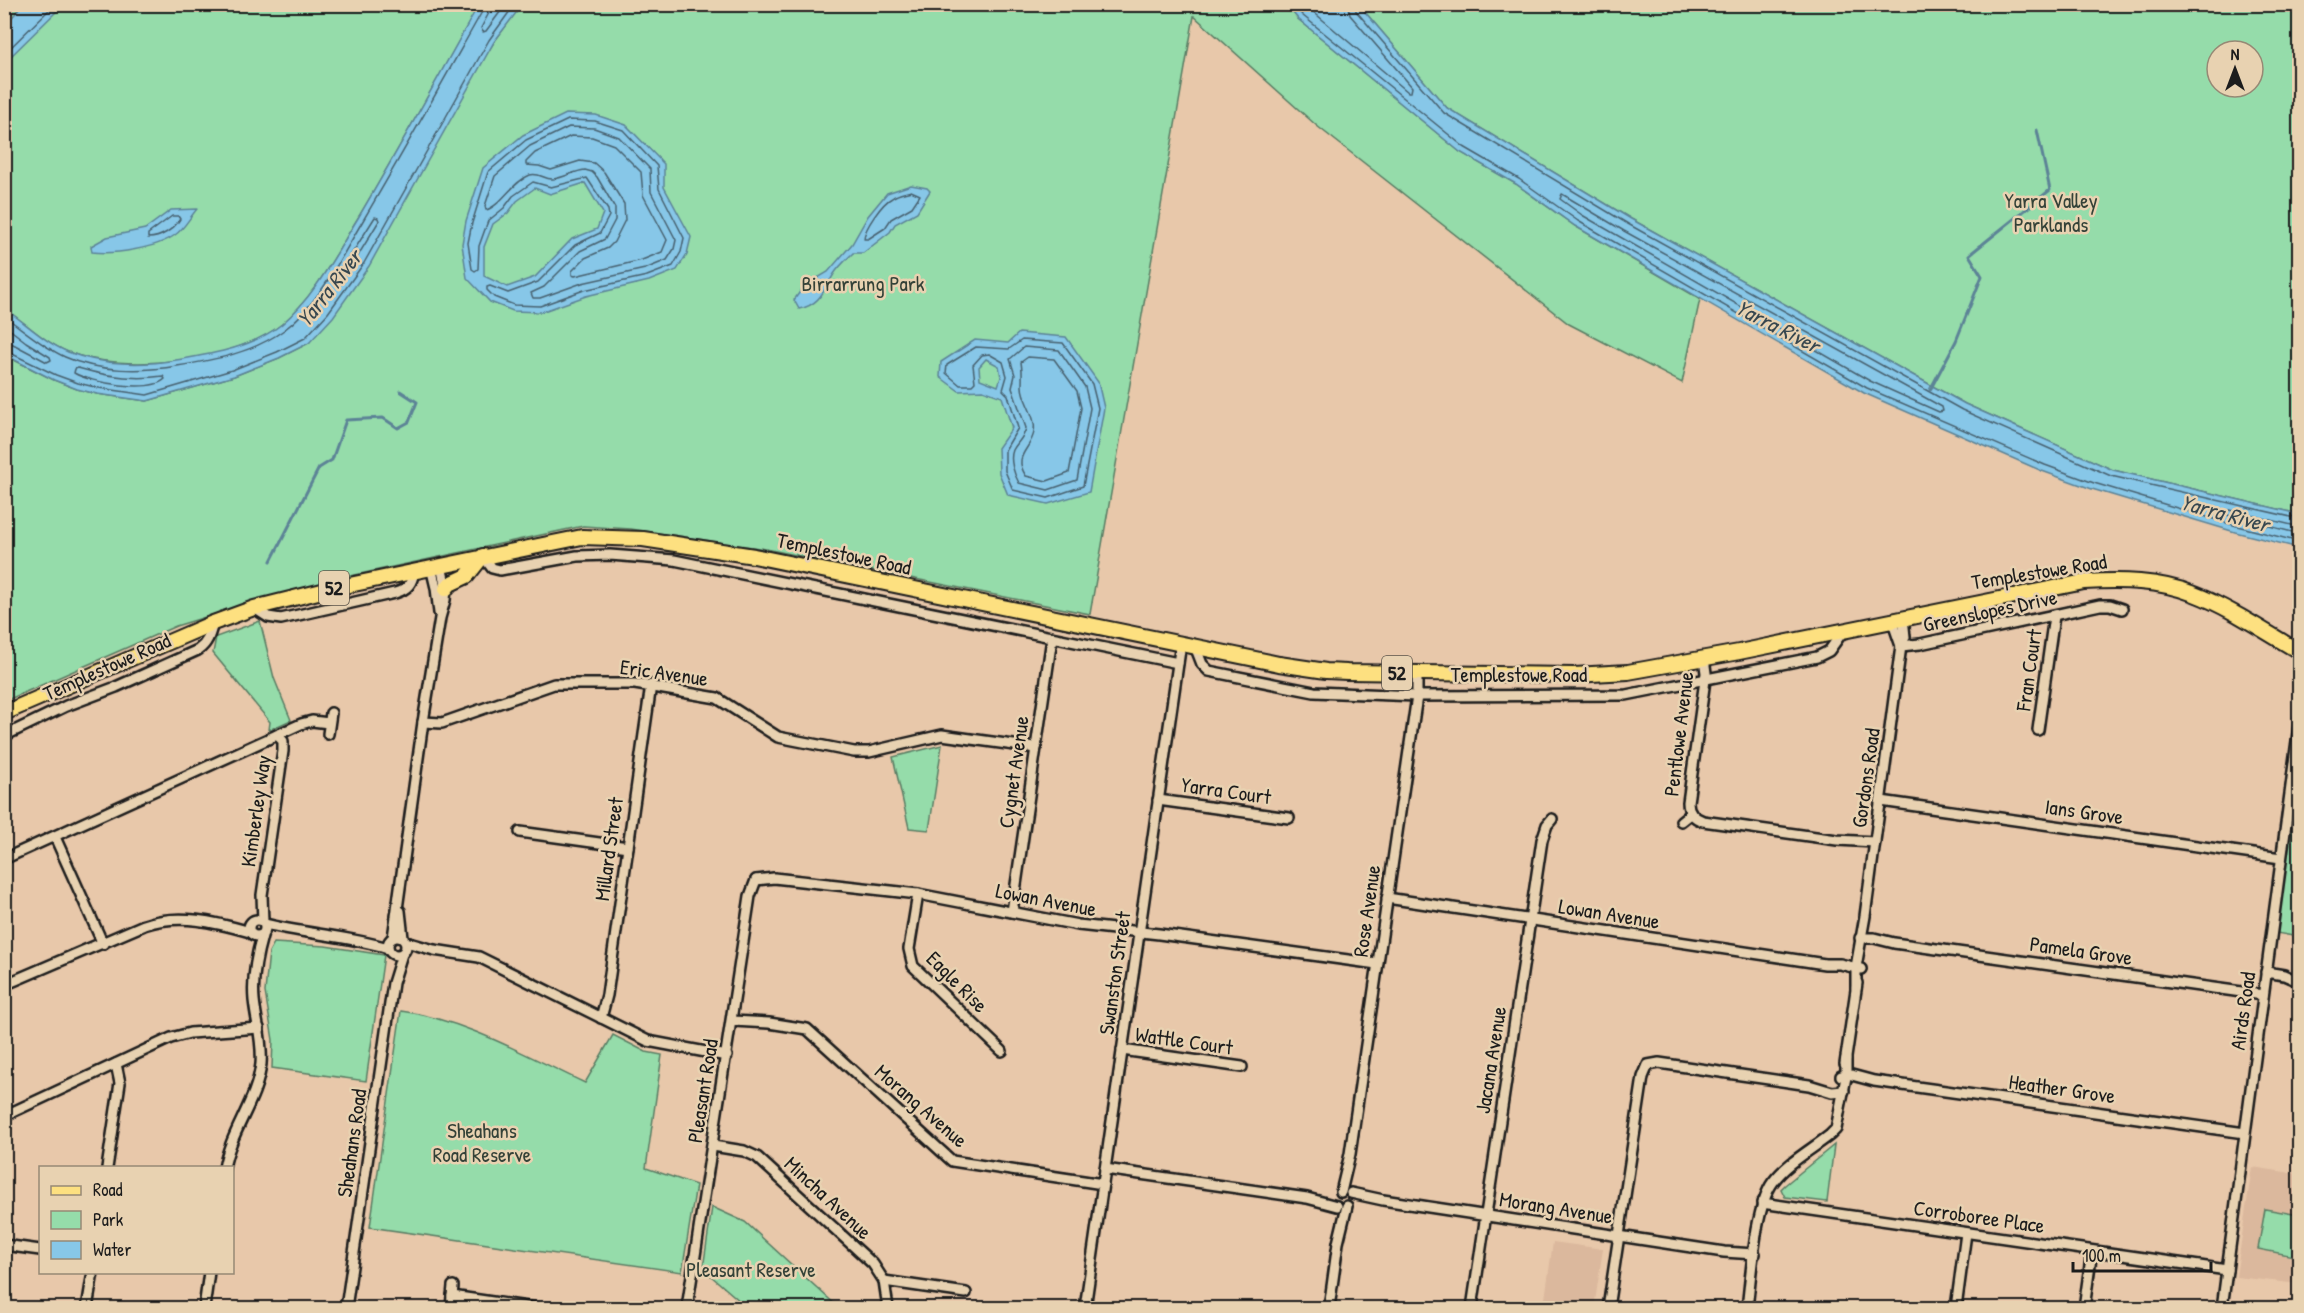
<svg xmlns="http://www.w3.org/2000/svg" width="2304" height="1313" font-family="'Patrick Hand',sans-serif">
<rect width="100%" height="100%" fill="#e8c8aa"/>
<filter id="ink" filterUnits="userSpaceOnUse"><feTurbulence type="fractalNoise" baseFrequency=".0167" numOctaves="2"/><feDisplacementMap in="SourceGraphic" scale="12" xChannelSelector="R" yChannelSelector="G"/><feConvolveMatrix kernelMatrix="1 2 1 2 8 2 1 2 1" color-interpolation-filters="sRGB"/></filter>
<g filter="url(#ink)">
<g fill="#dbb89d">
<polygon points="2252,1167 2299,1174 2299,1284 2236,1277"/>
<polygon points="1553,1242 1603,1249 1594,1308 1563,1308 1544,1306"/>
</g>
<g fill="#95dcaa" stroke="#587c63" stroke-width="1.5" fill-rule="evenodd">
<polygon points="522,4 1287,5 1298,19 1460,152 1516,184 1575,226 1700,299 1682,383 1569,324 1317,126 1194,16 1090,614 766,549 631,529 583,526 355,575 258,601 176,626 5,701 4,355 54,380 77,389 97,394 147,401 234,376 279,358 309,343 494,42"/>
<path d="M 4,5 L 479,5 C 439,76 400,147 358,218 C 335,255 316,295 282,324 C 236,362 123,374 68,352 C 44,342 26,323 5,309 Z"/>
<path d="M 1359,5 L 2299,5 L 2299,514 L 2113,470 L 1965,404 L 1631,219 L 1447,108 ZM 2217,51 L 2253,51 L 2253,87 L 2217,87 Z"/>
<polygon points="260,621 274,678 291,720 269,730 270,722 213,653 216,637"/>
<polygon points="942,745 929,830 909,828 893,757"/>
<polygon points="2299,755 2299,937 2276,933"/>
<polygon points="274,943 325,946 384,955 366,1081 272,1068 273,1040 265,992 269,952"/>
<path d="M 401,1011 C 466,1020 525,1055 585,1083 L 613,1035 L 646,1052 L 662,1055 L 646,1168 L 696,1185 L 682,1272 L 370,1227 Z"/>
<polygon points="1834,1145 1827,1202 1785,1197 1781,1189 1785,1185"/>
<polygon points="712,1207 745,1222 839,1308 748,1308 703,1269"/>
<polygon points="2265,1209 2299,1215 2299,1257 2258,1249"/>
</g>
<g fill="#87c7e8" stroke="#5c8396" stroke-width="1.5" fill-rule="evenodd">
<path d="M 479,4 L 522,5 L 494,42 L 369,266 L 333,317 L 309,343 L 279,358 L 234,376 L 147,401 L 97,394 L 77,389 L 54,380 L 5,355 L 5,309 C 26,323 44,342 68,352 C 101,365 141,366 176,360 C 212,354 252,348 282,324 C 316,295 335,255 358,218 C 400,147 439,76 479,4 Z"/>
<polygon points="21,5 63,5 5,62 5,24 15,14"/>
<polygon points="1287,5 1359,5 1447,108 1631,219 1965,404 2113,470 2299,514 2299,548 2235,532 2092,489 2042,471 1864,393 1575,226 1516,184 1460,152 1298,19"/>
<path d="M 566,114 L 596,115 L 626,125 L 664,164 L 664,187 L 691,237 L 687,254 L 677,270 L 649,281 L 586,296 L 541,312 L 513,311 L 490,302 L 467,278 L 462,244 L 466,221 L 483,168 L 523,135 ZM 585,183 L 603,213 L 597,229 L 572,239 L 535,277 L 507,287 L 484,276 L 484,247 L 493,224 L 508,213 L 517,201 L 535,188 L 550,194 Z"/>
<path d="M 911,185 L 927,188 L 930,191 L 917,212 L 895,224 L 890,232 L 863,253 L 853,253 C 847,259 839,266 834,274 C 824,290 820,305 799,309 L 794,300 L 804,286 L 828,272 L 852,244 L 868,216 L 887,193 Z"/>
<path d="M 197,209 C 190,217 184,229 175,235 C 157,248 114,255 92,252 L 91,246 L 107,237 L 145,229 L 171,210 Z"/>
<path d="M 1019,333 L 1066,337 L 1098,382 L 1104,408 L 1089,492 L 1048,504 L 1008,495 L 999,473 L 998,448 L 1012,428 L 1002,397 L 983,390 L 959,391 L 940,377 L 941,362 L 975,340 L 1008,343 ZM 986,359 L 999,366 L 1001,377 L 998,386 L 980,379 L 979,367 Z"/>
</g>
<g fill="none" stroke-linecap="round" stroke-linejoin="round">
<g stroke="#47606e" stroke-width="1.5">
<polyline points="491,4 490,11 481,28 483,32 486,31 506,4"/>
<polyline points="1294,4 1302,15 1464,147 1519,179 1578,221 1867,388 2045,465 2094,483 2237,526 2300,542"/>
<polyline points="1304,4 1408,92 1411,92 1412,87 1350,15 1347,4"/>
<polyline points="1355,4 1356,11 1444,113 1628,224 1962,410 2111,476 2300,519"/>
<polyline points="4,54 55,4"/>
<polygon points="568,120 595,121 623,130 657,166 659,189 684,238 681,252 673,266 647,276 584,290 540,306 514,305 494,297 487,290 487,287 490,286 508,293 538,282 575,245 600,233 609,216 608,210 587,178 551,187 533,182 513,196 504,208 488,221 479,246 478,269 475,271 472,269 468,243 472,223 488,172 526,140"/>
<path d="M 569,127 L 594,128 L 619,137 L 650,169 L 651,192 L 676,240 L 674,249 L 667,260 L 645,269 L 582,283 L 540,298 L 533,298 L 531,293 L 544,287 L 580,251 L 605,239 L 615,220 L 615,208 L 597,177 L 592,172 L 585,170 C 574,171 564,178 553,179 C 545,180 539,172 530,175 C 512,182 501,206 486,210 L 485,206 L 495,176 L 530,146 Z"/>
<polygon points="571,136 592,137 614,145 641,172 643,195 667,240 662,252 642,260 575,276 572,275 572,271 585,258 608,248 614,242 625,220 624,204 604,172 594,163 580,161 551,170 539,166 526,165 526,162 535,153"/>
<path d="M 911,191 L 920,195 L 912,207 L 891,219 L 885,228 L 868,239 L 864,239 C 864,229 882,203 892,198 C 897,194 905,193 911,191 Z"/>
<polygon points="1562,194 1624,231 1942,407 1943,411 1939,412 1870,381 1582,215 1560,199"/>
<path d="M 172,216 L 178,216 L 180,219 C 174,229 161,238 148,238 L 148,234 Z"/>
<polygon points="375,217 378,218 379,221 348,272 344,272 343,268"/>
<path d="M 4,316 C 24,330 43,347 65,357 C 98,372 142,372 177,366 C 214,360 253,353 284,330 C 319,304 339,261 361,224 C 403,153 443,81 483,10 L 483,4"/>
<polyline points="4,325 26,342 50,357 51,360 47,362 13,344 4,342"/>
<polygon points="1022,340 1063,343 1092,384 1098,408 1083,486 1048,498 1013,490 1005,471 1005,450 1018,428 1008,395 1003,390 1007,376 1003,362 989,354 982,355 973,365 975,382 972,385 960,385 946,373 947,365 976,347 1009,349"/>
<path d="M 1024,347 L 1059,350 L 1085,387 L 1090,408 L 1077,480 L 1048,490 L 1019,483 C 1014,474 1009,460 1013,450 C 1017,442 1024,438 1026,428 L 1012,388 L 1015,375 L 1010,359 Z"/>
<polyline points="4,350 56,375 78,383 99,388 147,395 232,370 277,352 305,338 328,313 364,263 489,40 515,4"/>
<path d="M 1028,357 L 1054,359 L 1077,391 L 1081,408 L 1069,473 L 1047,481 L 1026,476 C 1012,455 1031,450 1034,432 C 1037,416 1022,401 1022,386 C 1022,376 1023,373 1021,362 Z"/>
<path d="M 78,368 C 104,376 135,380 163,376 L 165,379 C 150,393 91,383 74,373 L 75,369 Z"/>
<polyline points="2300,527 2229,510 2226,512 2227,515 2300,534"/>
</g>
<g stroke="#5c8396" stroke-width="3">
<polyline points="1930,390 1956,341 1982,276 1969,255 2050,190 2037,130"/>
<polyline points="271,561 319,468 332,460 346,420 383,418 398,428 409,422 417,402 400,391"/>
</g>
<defs>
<g id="street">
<polyline points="483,556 492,568 500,570 577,556 610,555 674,560 1178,663"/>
<polyline points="431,567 436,588 439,613"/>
<path d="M 254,608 L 268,617 L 281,619 L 395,593 C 408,589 412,584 414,571"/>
<polyline points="1892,620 1901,646"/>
<polyline points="1195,646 1202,664 1209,671 1314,692 1417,696 1626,695 1817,657 1829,651 1844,630"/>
<polyline points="1901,646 1920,644 2100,605 2110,605 2122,609"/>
<path d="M 1704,658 L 1706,673 L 1688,802 C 1688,812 1694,818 1703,821 L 1837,840 L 1875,842"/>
<polyline points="423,722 442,723 554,684 635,684 717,698 778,737 854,752 869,752 942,735 1036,748"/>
<polyline points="2038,730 2054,616"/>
<polyline points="328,734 331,713"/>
<path d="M 4,736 L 66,706 L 116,687 L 198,650 C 208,643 210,634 213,623"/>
<polyline points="1158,800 1289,818"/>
<polyline points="1881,801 2281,858"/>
<polyline points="1681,821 1691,813"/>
<polyline points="520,832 628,847"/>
<polyline points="55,837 103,944"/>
<polyline points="4,859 301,724 312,721 329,723"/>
<polyline points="756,880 774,878 918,894 1078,925 1159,934 1377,964"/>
<polyline points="918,894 909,949 913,966 1002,1051"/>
<polyline points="1387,898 1825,964 1840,964 1861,969"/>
<polyline points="400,911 403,938"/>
<polyline points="1012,912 1052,638"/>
<circle cx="257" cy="928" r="8"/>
<polyline points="263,922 262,895 283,751 283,741 277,735"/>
<path d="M 265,924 C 306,934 348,936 388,948"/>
<circle cx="397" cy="946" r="9"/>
<polyline points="393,938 423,722 440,618 445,600 446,589 441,565"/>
<polyline points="1860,938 1874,938 1894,943 2263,995"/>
<polyline points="406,942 434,950 479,957 648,1041 727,1056"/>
<polyline points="2266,972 2284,975 2300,982"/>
<path d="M 4,985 L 144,925 C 179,913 215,922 250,932"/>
<polyline points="1856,988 1856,967 1865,916 1901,646 1905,637 1903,618"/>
<polyline points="601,1018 607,995 651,685"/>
<polyline points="733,1021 769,1023 807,1029 952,1161 1103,1184"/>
<polyline points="1122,1050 1242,1067"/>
<polyline points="1845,1064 1857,983"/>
<polyline points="1841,1076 1848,1074 1874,1081 2245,1133"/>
<polyline points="4,1116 171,1038 190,1033 259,1028"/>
<polyline points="713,1146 744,1151 757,1157 873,1264 884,1281 888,1308"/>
<polyline points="107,1168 120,1083 116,1064"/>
<path d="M 224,1168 C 231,1130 257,1101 261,1064 C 263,1041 256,1021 254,1000 C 252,978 256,957 262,936"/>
<polyline points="1105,1169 1307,1198 1337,1206"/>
<polyline points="1341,1192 1350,1154 1417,696 1417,673"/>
<polyline points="1351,1193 1383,1200 1724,1252 1755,1254"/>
<polyline points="1762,1203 2227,1270"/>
<polyline points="4,1245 40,1250"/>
<polyline points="884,1281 966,1293"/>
<polyline points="452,1296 534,1308"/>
<polyline points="451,1307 453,1286"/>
<polyline points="87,1308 93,1272"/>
<polyline points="204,1308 209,1272"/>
<polyline points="346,1308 393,983 402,954"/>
<polyline points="687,1308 750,896 756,880"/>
<polyline points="1085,1308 1181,643"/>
<polyline points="1329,1308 1338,1243 1347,1206"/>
<polyline points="1472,1308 1542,840 1547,825 1552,819"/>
<polyline points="1608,1308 1643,1077 1648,1065 1659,1063 1809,1085 1832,1092 1844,1091"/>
<path d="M 1747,1308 C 1751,1277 1755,1206 1773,1182 C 1787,1163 1811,1150 1830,1135 L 1836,1129 L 1846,1077 L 1846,1059"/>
<polyline points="1956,1308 1966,1233"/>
<polyline points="2084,1308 2092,1251"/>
<polyline points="2222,1308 2300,718"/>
</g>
<g id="primary">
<polyline points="446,589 450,584 467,576 483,556"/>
<path d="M 4,713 L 213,623 L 254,608 L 330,589 L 582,537 L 643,539 L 754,556 L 1279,664 L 1326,671 L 1347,672 L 1574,675 L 1628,672 L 1739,652 L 2084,582 C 2121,580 2159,580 2194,594 C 2231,608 2265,632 2300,652"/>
</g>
</defs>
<use href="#street" stroke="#1c1c1c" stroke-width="14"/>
<use href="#primary" stroke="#1c1c1c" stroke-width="18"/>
<use href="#street" stroke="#e8d2b1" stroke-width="9"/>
<use href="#primary" stroke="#fde080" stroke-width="14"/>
</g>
</g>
<g text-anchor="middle" stroke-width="5" stroke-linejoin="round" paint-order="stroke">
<g fill="#e8d2b1" stroke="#595349" stroke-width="1.5">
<rect x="319" y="571" width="30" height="34" rx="4.5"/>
<rect x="1382" y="656" width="30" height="34" rx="4.5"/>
</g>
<g font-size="20" font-weight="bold" fill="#1c1c1c">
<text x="334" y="595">52</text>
<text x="1397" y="680">52</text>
</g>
<g font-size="21" fill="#344238" stroke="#e8d2b1">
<text x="2051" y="208">Yarra Valley<tspan x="2051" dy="24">Parklands</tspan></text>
<text x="863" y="291">Birrarrung Park</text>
<text x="482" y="1138">Sheahans<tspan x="482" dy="24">Road Reserve</tspan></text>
<text x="751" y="1277">Pleasant Reserve</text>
</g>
<g font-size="21" fill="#1c1c1c" stroke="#e8d2b1">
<text transform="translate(844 554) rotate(12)" y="7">Templestowe Road</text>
<text transform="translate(2039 572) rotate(-9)" y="7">Templestowe Road</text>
<text transform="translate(1990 611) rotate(-12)" y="7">Greenslopes Drive</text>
<text transform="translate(107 667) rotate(-24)" y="7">Templestowe Road</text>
<text transform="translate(2029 670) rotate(-82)" y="7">Fran Court</text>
<text transform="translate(664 673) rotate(8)" y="7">Eric Avenue</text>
<text x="1519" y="682">Templestowe Road</text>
<text transform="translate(1679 734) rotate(-83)" y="7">Pentlowe Avenue</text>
<text transform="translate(1014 772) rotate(-82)" y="7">Cygnet Avenue</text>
<text transform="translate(1866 778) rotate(-82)" y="7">Gordons Road</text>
<text transform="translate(1226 791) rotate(8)" y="7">Yarra Court</text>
<text transform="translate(256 811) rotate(-82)" y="7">Kimberley Way</text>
<text transform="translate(2084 812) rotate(8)" y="7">Ians Grove</text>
<text transform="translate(609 849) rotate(-82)" y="7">Millard Street</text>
<text transform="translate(1046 900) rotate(11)" y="7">Lowan Avenue</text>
<text transform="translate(1367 911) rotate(-82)" y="7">Rose Avenue</text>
<text transform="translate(1609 914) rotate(9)" y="7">Lowan Avenue</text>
<text transform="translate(2081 951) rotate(8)" y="7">Pamela Grove</text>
<text transform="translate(1115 973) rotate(-82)" y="7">Swanston Street</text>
<text transform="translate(957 982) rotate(45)" y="7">Eagle Rise</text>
<text transform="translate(2243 1011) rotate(-82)" y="7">Airds Road</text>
<text transform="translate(1184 1041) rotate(8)" y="7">Wattle Court</text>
<text transform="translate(1491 1060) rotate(-81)" y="7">Jacana Avenue</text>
<text transform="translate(2062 1089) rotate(8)" y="7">Heather Grove</text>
<text transform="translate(703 1091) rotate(-81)" y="7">Pleasant Road</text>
<text transform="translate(921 1106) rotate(41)" y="7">Morang Avenue</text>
<text transform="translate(352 1143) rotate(-82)" y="7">Sheahans Road</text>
<text transform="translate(828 1198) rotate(43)" y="7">Mincha Avenue</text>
<text transform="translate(1556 1208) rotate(9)" y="7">Morang Avenue</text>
<text transform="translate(1979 1217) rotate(8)" y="7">Corroboree Place</text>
</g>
<g font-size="22" font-style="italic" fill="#37474f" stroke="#e8d2b1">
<text transform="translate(329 288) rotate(-52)" y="8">Yarra River</text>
<text transform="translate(1778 326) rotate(27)" y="8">Yarra River</text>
<text transform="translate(2225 513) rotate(15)" y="8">Yarra River</text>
</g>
</g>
<rect width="2304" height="1313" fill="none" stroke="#e8d2b1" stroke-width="24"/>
<rect x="12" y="12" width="2280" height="1289" fill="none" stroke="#1c1c1c" stroke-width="2" filter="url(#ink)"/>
<rect x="39" y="1166" width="195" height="108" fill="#e8d2b1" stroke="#968975" stroke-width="1.5"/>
<rect x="51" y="1186" width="30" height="9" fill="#fde080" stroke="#968975" stroke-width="1.5"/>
<text x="93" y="1196" font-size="18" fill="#1c1c1c">Road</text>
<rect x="51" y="1211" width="30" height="18" fill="#95dcaa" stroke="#968975" stroke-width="1.5"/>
<text x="93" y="1226" font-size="18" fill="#1c1c1c">Park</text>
<rect x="51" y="1241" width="30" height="18" fill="#87c7e8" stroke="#968975" stroke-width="1.5"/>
<text x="93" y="1256" font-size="18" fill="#1c1c1c">Water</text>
<g transform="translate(2235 69)"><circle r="28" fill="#e8d2b1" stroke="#968975" stroke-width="1.5"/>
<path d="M0-4.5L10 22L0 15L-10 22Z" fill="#1c1c1c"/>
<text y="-9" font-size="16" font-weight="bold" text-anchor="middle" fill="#1c1c1c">N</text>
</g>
<path d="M2073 1262v9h138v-9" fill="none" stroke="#1c1c1c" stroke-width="3"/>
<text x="2082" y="1262" font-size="18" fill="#1c1c1c" stroke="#e8d2b1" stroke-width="4.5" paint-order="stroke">100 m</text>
</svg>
